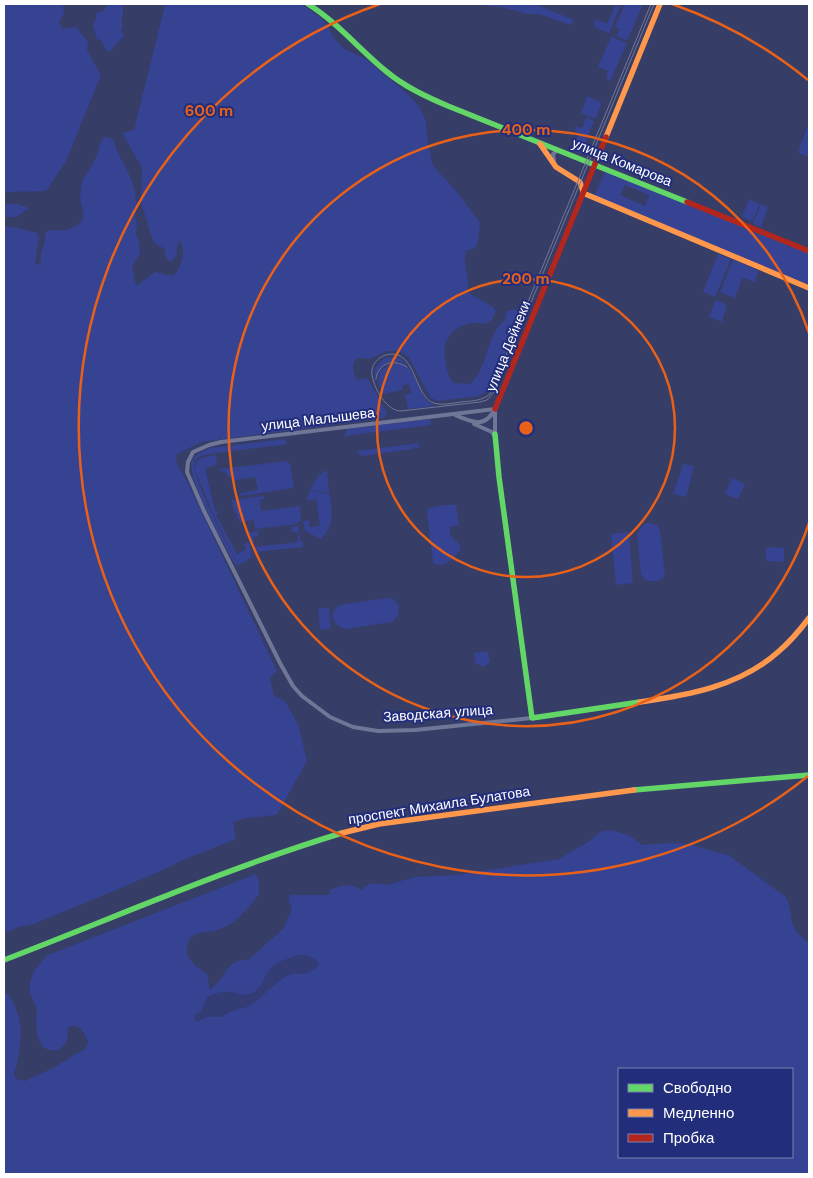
<svg xmlns="http://www.w3.org/2000/svg" width="813" height="1178" font-family="'DM Sans',sans-serif">
<rect width="100%" height="100%" fill="#363d67"/>
<g fill="#354392" fill-rule="evenodd">
<polygon points="4,4 63,4 64,14 59,21 62,29 76,27 88,42 87,50 101,75 66,161 46,191 4,192"/>
<polygon points="108,4 123,4 123,16 121,20 123,25 121,30 124,36 110,51 107,51 100,39 97,40 93,25 96,19 96,13 103,11"/>
<path d="M 169,4 L 300,4 L 306,7 L 322,19 L 328,26 L 333,37 L 344,49 L 366,59 L 412,98 L 420,108 L 426,121 L 427,136 L 432,164 L 460,196 L 480,223 L 478,241 L 475,248 L 467,250 C 460,264 472,278 467,292 L 493,307 L 496,311 C 494,316 492,321 487,323 C 482,325 477,322 472,323 C 453,326 442,339 445,358 C 446,367 448,377 454,383 L 470,384 C 489,368 485,335 505,320 L 507,311 L 513,309 L 520,311 L 521,315 L 491,387 L 486,392 L 479,396 L 438,401 L 431,398 L 409,358 L 403,353 L 396,351 L 387,351 L 370,359 L 357,358 C 350,364 354,374 357,381 L 366,378 L 369,381 L 387,413 L 386,416 L 383,418 L 201,442 L 177,454 C 174,463 180,469 185,477 L 277,671 L 270,678 L 274,696 L 285,701 L 298,724 L 307,761 L 278,813 L 275,815 L 247,818 L 233,822 L 236,839 L 183,860 L 159,872 L 34,924 L 19,927 L 4,933 L 4,226 L 18,228 L 37,233 L 39,238 L 35,264 L 37,265 L 41,262 C 40,250 43,250 45,241 C 45,238 45,235 45,233 C 54,225 60,235 74,227 C 78,224 77,227 80,223 C 88,214 80,207 80,197 C 81,192 81,183 84,178 C 87,171 93,165 96,158 C 99,150 98,142 105,137 L 113,139 L 117,151 L 129,174 L 135,192 L 137,209 L 135,217 L 137,224 L 136,233 L 139,241 L 140,254 L 132,266 L 136,286 L 155,272 L 173,276 C 181,268 187,252 180,241 L 178,242 C 176,250 179,257 170,262 L 166,258 L 164,248 L 158,246 L 153,241 L 141,202 L 142,168 L 122,133 L 134,130 L 165,5 Z"/>
<polygon points="472,4 535,4 574,20 571,25 539,14 528,14 502,7"/>
<polygon points="616,4 621,4 609,33 596,28 594,23 595,19 607,24"/>
<polygon points="625,4 643,4 628,39 626,40 613,35 617,35 620,29 615,27"/>
<polygon points="611,37 627,43 611,79 609,81 606,78 608,71 598,67"/>
<polygon points="587,96 602,103 595,119 581,113"/>
<polygon points="586,117 594,121 581,154 573,151 578,134 575,130 576,126 582,128"/>
<polygon points="807,127 809,128 809,157 798,153"/>
<path d="M 606,170 L 809,252 L 809,285 L 594,196 ZM 625,185 L 649,195 L 645,206 L 620,195 Z"/>
<polygon points="749,199 760,204 752,221 742,217"/>
<polygon points="4,204 17,204 29,208 16,217 4,217"/>
<polygon points="761,204 768,207 761,227 753,224"/>
<polygon points="718,254 731,259 715,297 703,292"/>
<polygon points="734,260 759,271 755,282 744,278 742,279 735,298 720,292 732,262"/>
<polygon points="716,300 727,305 722,322 709,317"/>
<path d="M 387,357 L 400,358 L 409,366 C 393,356 376,363 376,383 C 372,371 376,363 387,357 Z"/>
<path d="M 397,363 C 421,366 413,397 436,406 L 408,409 L 405,395 L 412,393 L 409,384 L 402,386 L 403,390 L 382,394 L 378,382 L 380,371 L 390,364 Z"/>
<polygon points="430,419 431,425 344,436 347,429"/>
<path d="M 285,439 L 287,444 L 209,454 L 201,456 L 194,461 C 192,480 228,545 238,565 L 236,566 C 227,550 185,476 192,461 C 195,454 204,451 210,448 Z"/>
<polygon points="419,443 419,448 412,447 412,449 362,456 357,452 357,451"/>
<polygon points="216,455 217,465 205,468 215,511 217,511 218,513 216,515 237,554 246,550 244,544 248,542 250,546 251,558 238,565 212,511 195,470 196,462 202,458"/>
<polygon points="288,461 288,463 290,463 294,488 241,496 240,493 258,490 255,477 237,480 227,476 225,471 221,472 220,469"/>
<polygon points="683,464 694,466 686,497 673,494"/>
<path d="M 327,470 L 329,493 L 310,490 C 314,482 319,473 327,470 Z"/>
<polygon points="732,478 745,484 738,499 725,494"/>
<path d="M 310,491 L 330,494 C 332,513 335,523 321,539 L 305,531 L 303,521 L 309,520 L 310,527 L 320,526 L 316,499 L 306,500 Z"/>
<polygon points="264,496 264,499 260,500 261,511 302,506 300,509 301,521 297,522 297,524 255,529 254,520 240,522 234,510 232,500"/>
<path d="M 443,505 L 456,505 L 459,525 L 449,527 L 451,536 L 461,546 C 459,556 442,571 433,562 L 427,512 L 427,509 Z"/>
<path d="M 646,523 C 654,523 657,523 660,531 L 665,575 C 660,582 654,582 645,580 L 641,574 L 637,534 L 641,527 Z"/>
<polygon points="298,526 300,541 303,541 303,547 255,552 246,533 258,531 258,536 253,537 255,547 298,542 298,532 292,532 291,527"/>
<polygon points="629,532 633,583 616,585 611,534"/>
<polygon points="766,547 784,548 784,562 766,561"/>
<path d="M 387,598 L 393,599 L 399,605 L 398,615 L 392,622 L 345,629 C 333,626 328,613 339,605 Z"/>
<polygon points="329,607 331,628 320,630 318,609"/>
<polygon points="488,651 490,661 484,667 475,663 474,653"/>
<path d="M 611,830 L 630,836 L 642,845 L 670,843 L 688,844 L 730,856 L 786,897 C 796,921 785,925 809,943 L 809,1174 L 4,1174 L 4,992 C 15,997 20,1020 21,1031 C 21,1044 18,1062 14,1074 L 16,1079 L 25,1081 L 53,1068 L 85,1049 L 88,1042 C 84,1032 82,1026 71,1026 L 68,1028 C 68,1032 68,1037 67,1040 C 63,1053 45,1054 40,1042 C 35,1032 36,1018 37,1007 C 22,987 32,970 48,955 L 256,874 L 259,882 L 259,895 C 248,908 237,923 220,929 C 212,933 201,930 193,936 C 187,940 187,947 187,954 L 194,965 L 207,974 L 210,990 C 224,980 227,958 248,960 L 284,928 L 292,909 L 288,898 L 291,895 L 329,895 L 330,890 C 341,885 352,882 362,891 L 365,886 L 372,883 L 387,885 L 415,877 L 458,875 L 559,859 L 590,841 L 600,832 ZM 619,1069 L 792,1069 L 792,1157 L 619,1157 Z"/>
</g>
<path fill="#333c74" d="M 298,955 C 307,955 313,955 319,963 L 316,968 L 306,974 L 291,974 L 282,979 L 250,1006 L 229,1012 L 223,1017 L 207,1017 L 196,1022 L 194,1018 L 195,1014 L 201,1011 L 207,997 C 214,994 221,991 229,992 C 238,992 243,997 252,993 C 264,988 263,974 273,966 C 279,961 290,958 298,955 Z"/>
<g fill="none" stroke-linecap="round" stroke-linejoin="round">
<g stroke="#707696" stroke-width="4">
<polyline points="554,161 553,154 558,150"/>
<polyline points="495,409 221,442 209,445 193,452 188,462 187,472 204,511 280,663 293,686 302,696 330,717 353,727 378,731 415,730 532,718"/>
<polyline points="495,411 495,434"/>
<path d="M 455,415 C 471,422 485,429 495,409"/>
<polyline points="474,424 492,432 495,437"/>
</g>
<g stroke="#63d668" stroke-width="5.5">
<path d="M 308,4 C 338,23 360,50 387,72 C 405,87 427,97 448,106 L 687,202"/>
<polyline points="495,434 499,477 532,718 640,702"/>
<polyline points="634,790 809,775"/>
<path d="M 4,960 C 116,917 227,868 342,833"/>
</g>
<g stroke="#ff974d" stroke-width="5.5">
<polyline points="606,137 660,4"/>
<polyline points="540,144 556,167 580,182 583,191"/>
<polyline points="583,193 809,288"/>
<path d="M 640,702 C 689,695 740,686 778,652 C 790,642 800,630 809,618"/>
<polyline points="342,833 379,824 634,790"/>
</g>
<g stroke="#b3261e" stroke-width="5.5">
<polyline points="687,202 809,251"/>
<polyline points="495,409 606,137"/>
</g>
<g stroke="#727796" stroke-width="1">
<path d="M 651,4 L 490,394 C 482,401 471,401 461,402 C 453,403 445,405 438,404 C 416,402 418,363 398,355 C 385,351 370,361 372,375 C 374,388 386,411 401,411 L 480,402 L 487,400 L 494,392 L 654,4"/>
<path d="M 376,379 C 378,363 394,358 407,367"/>
</g>
</g>
<g fill="none" stroke="#e96118" stroke-width="2.5">
<circle cx="526" cy="428" r="149"/>
<path d="M809 523A298 298 0 1 1 809 333"/>
<path d="M808 776A448 448 0 1 1 380 4M672 4A448 448 0 0 1 808 80"/>
</g>
<g text-anchor="middle" stroke-width="4" stroke-linejoin="round" paint-order="stroke">
<g font-size="14" fill="#fff" stroke="#222e7b">
<text transform="translate(622 162) rotate(22)" y="5">улица Комарова</text>
<text transform="translate(508 346) rotate(-68)" y="5">улица Дейнеки</text>
<text transform="translate(318 419) rotate(-7)" y="5">улица Малышева</text>
<text transform="translate(438 713) rotate(-4)" y="5">Заводская улица</text>
<text transform="translate(439 805) rotate(-9)" y="5">проспект Михаила Булатова</text>
</g>
</g>
<circle cx="526" cy="428" r="8" fill="#e96118" stroke="#222e7b" stroke-width="2.5"/>
<g font-size="15" text-anchor="middle" font-weight="bold" fill="#e96118" stroke="#222e7b" stroke-width="4" stroke-linejoin="round" paint-order="stroke">
<text x="209" y="116">600 m</text>
<text x="526" y="135">400 m</text>
<text x="526" y="284">200 m</text>
</g>
<rect width="813" height="1178" fill="none" stroke="#ffffff" stroke-width="10"/>
<rect x="618" y="1068" width="175" height="90" fill="#222e7b" stroke="#7a82b0"/>
<rect x="628" y="1084" width="25" height="8" fill="#63d668" stroke="#7a82b0"/>
<text x="663" y="1093" font-size="15" fill="#ffffff">Свободно</text>
<rect x="628" y="1109" width="25" height="8" fill="#ff974d" stroke="#7a82b0"/>
<text x="663" y="1118" font-size="15" fill="#ffffff">Медленно</text>
<rect x="628" y="1134" width="25" height="8" fill="#b3261e" stroke="#7a82b0"/>
<text x="663" y="1143" font-size="15" fill="#ffffff">Пробка</text>
</svg>
